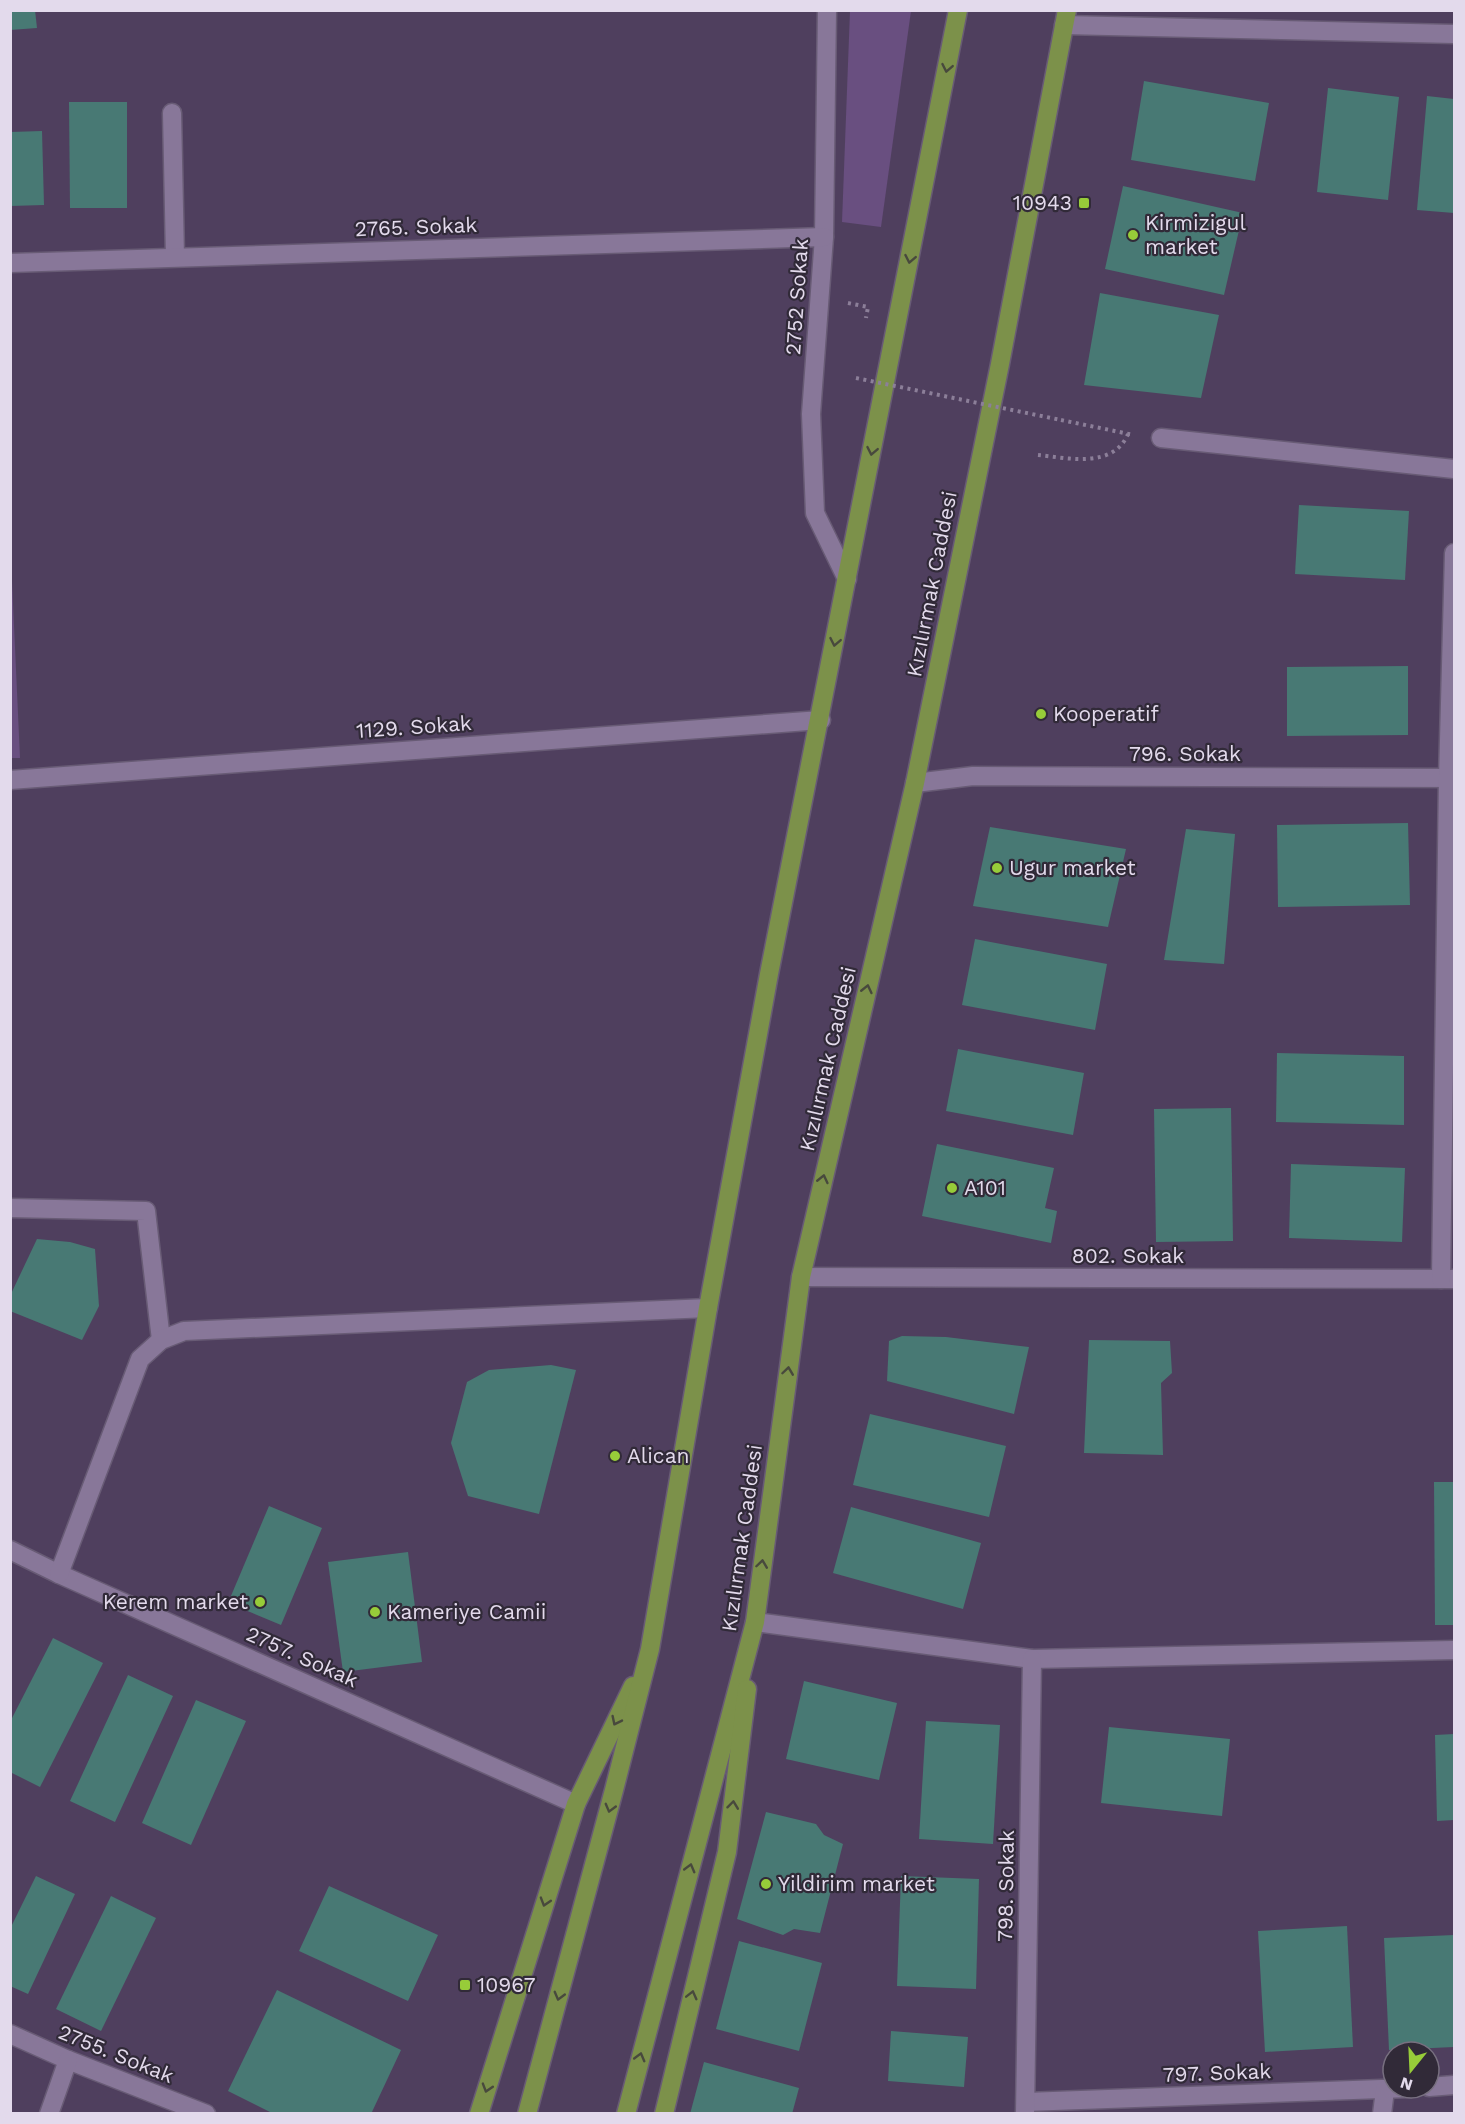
<svg xmlns="http://www.w3.org/2000/svg" width="1465" height="2124" font-family="'Work Sans',sans-serif">
<rect width="100%" height="100%" fill="#4f3f5e"/>
<g fill="#694f80">
<polygon points="850,11 911,11 881,227 842,222"/>
<polygon points="10,537 20,758 10,758"/>
</g>
<g fill="#487974">
<polygon points="10,10 35,10 37,28 10,30"/>
<polygon points="1144,81 1269,103 1255,181 1131,160"/>
<polygon points="1328,88 1399,97 1388,200 1317,192"/>
<polygon points="1427,96 1454,99 1454,213 1417,210"/>
<polygon points="69,102 127,102 127,208 70,208"/>
<polygon points="42,131 44,205 10,206 10,132"/>
<polygon points="1123,186 1243,213 1224,295 1105,269"/>
<polygon points="1100,293 1219,315 1201,398 1084,385"/>
<polygon points="1299,505 1409,511 1405,580 1295,574"/>
<polygon points="1408,666 1408,735 1287,736 1287,667"/>
<polygon points="1408,823 1410,905 1278,907 1277,825"/>
<polygon points="990,827 1126,849 1108,927 973,906"/>
<polygon points="1186,829 1235,834 1224,964 1164,960"/>
<polygon points="975,939 1107,964 1095,1030 962,1005"/>
<polygon points="958,1049 1084,1073 1073,1135 946,1111"/>
<polygon points="1277,1053 1404,1056 1404,1125 1276,1122"/>
<polygon points="1231,1108 1233,1241 1156,1242 1154,1109"/>
<polygon points="937,1144 1054,1168 1045,1208 1057,1211 1051,1243 922,1216"/>
<polygon points="1291,1164 1405,1168 1402,1242 1289,1238"/>
<polygon points="37,1239 70,1242 95,1249 99,1306 82,1340 10,1311 10,1296"/>
<polygon points="902,1336 946,1337 1029,1347 1014,1414 887,1381 889,1341"/>
<polygon points="1089,1340 1170,1341 1172,1373 1161,1383 1163,1455 1084,1453"/>
<polygon points="551,1365 576,1370 539,1514 468,1496 451,1443 467,1382 489,1370"/>
<polygon points="870,1414 1006,1446 989,1517 853,1485"/>
<polygon points="1434,1482 1454,1482 1454,1625 1435,1625"/>
<polygon points="269,1506 322,1528 281,1625 228,1603"/>
<polygon points="851,1507 981,1543 963,1609 833,1573"/>
<polygon points="408,1552 422,1662 343,1672 328,1562"/>
<polygon points="53,1638 103,1663 40,1787 10,1772 10,1722"/>
<polygon points="128,1675 173,1696 115,1822 70,1801"/>
<polygon points="804,1681 897,1703 879,1780 786,1759"/>
<polygon points="196,1700 246,1721 191,1845 142,1823"/>
<polygon points="926,1721 1000,1725 993,1844 919,1839"/>
<polygon points="1109,1727 1230,1739 1222,1816 1101,1803"/>
<polygon points="1454,1734 1454,1820 1437,1821 1435,1735"/>
<polygon points="766,1812 816,1824 824,1835 843,1844 820,1933 794,1929 783,1935 737,1919"/>
<polygon points="36,1876 75,1894 28,1994 10,1986 10,1929"/>
<polygon points="901,1876 979,1879 976,1989 897,1986"/>
<polygon points="329,1886 438,1935 408,2001 299,1951"/>
<polygon points="111,1896 156,1918 101,2031 56,2009"/>
<polygon points="1347,1926 1353,2047 1265,2052 1258,1931"/>
<polygon points="1454,1935 1454,2047 1389,2050 1384,1938"/>
<polygon points="739,1941 822,1963 799,2051 716,2029"/>
<polygon points="277,1990 401,2050 371,2114 274,2114 228,2091"/>
<polygon points="891,2031 968,2037 964,2087 888,2081"/>
<polygon points="704,2062 799,2088 792,2114 690,2114"/>
</g>
<g fill="none" stroke-linecap="round" stroke-linejoin="round">
<defs>
<g id="minor">
<polyline points="827,10 824,237 811,414 815,513 847,579"/>
<polyline points="1064,25 1454,34"/>
<polyline points="172,113 175,257"/>
<polyline points="10,263 824,237"/>
<polyline points="1161,438 1454,469"/>
<polyline points="10,780 821,720"/>
<polyline points="915,783 973,776 1454,778"/>
<polyline points="10,1208 146,1211 161,1340"/>
<polyline points="801,1277 1454,1279"/>
<polyline points="1441,1279 1448,778 1454,553"/>
<polyline points="10,1550 59,1574 576,1804"/>
<polyline points="59,1574 140,1359 161,1340 184,1331 708,1308"/>
<polyline points="755,1622 1032,1659 1454,1650"/>
<polyline points="10,2034 68,2060 206,2114"/>
<polyline points="1429,2087 1454,2085"/>
<polyline points="1026,2102 1409,2088"/>
<polyline points="49,2114 68,2060"/>
<polyline points="1025,2114 1032,1659"/>
<polyline points="1382,2114 1385,2090"/>
</g>
<g id="major">
<polyline points="479,2114 576,1804 633,1686"/>
<polyline points="527,2114 614,1790 650,1649 708,1308 769,974 958,10"/>
<polyline points="626,2114 755,1622 801,1277 915,783 1000,364 1067,10"/>
<polyline points="664,2114 727,1852 747,1689"/>
</g>
</defs>
<use href="#minor" stroke="#685b75" stroke-width="21"/>
<use href="#major" stroke="#685b75" stroke-width="21"/>
<g stroke="#8c7f99" stroke-width="4" stroke-dasharray="3 4.5" stroke-linecap="butt">
<polyline points="848,303 868,307 866,318"/>
<polyline points="1061,420 1134,435"/>
<path d="M 1038,455 C 1068,458 1113,469 1128,434"/>
</g>
<use href="#minor" stroke="#879" stroke-width="18"/>
<use href="#major" stroke="#7c914a" stroke-width="18"/>
<polyline stroke="#8c7f99" stroke-width="4" stroke-dasharray="3 4.5" stroke-linecap="butt" points="856,378 1061,420"/>
</g>
<defs><path id="oneway-chevron" d="M-2-3.5L2.5 0L-2 3.5" fill="none" stroke-width="1.6" stroke-linecap="round" stroke-linejoin="round" transform="scale(1.5)"/></defs>
<g stroke="#48493d">
<use href="#oneway-chevron" transform="translate(947 68) rotate(101)"/>
<use href="#oneway-chevron" transform="translate(910 259) rotate(101)"/>
<use href="#oneway-chevron" transform="translate(872 451) rotate(101)"/>
<use href="#oneway-chevron" transform="translate(835 642) rotate(101)"/>
<use href="#oneway-chevron" transform="translate(867 989) rotate(-77)"/>
<use href="#oneway-chevron" transform="translate(823 1179) rotate(-77)"/>
<use href="#oneway-chevron" transform="translate(788 1371) rotate(-82)"/>
<use href="#oneway-chevron" transform="translate(762 1564) rotate(-82)"/>
<use href="#oneway-chevron" transform="translate(616 1721) rotate(116)"/>
<use href="#oneway-chevron" transform="translate(733 1805) rotate(-83)"/>
<use href="#oneway-chevron" transform="translate(610 1808) rotate(105)"/>
<use href="#oneway-chevron" transform="translate(690 1868) rotate(-75)"/>
<use href="#oneway-chevron" transform="translate(545 1902) rotate(107)"/>
<use href="#oneway-chevron" transform="translate(692 1995) rotate(-76)"/>
<use href="#oneway-chevron" transform="translate(559 1996) rotate(105)"/>
<use href="#oneway-chevron" transform="translate(640 2057) rotate(-75)"/>
<use href="#oneway-chevron" transform="translate(487 2088) rotate(107)"/>
</g>
<g fill="#97cc39" stroke="#312a38" stroke-width="2">
<rect x="1078" y="197" width="12" height="12" rx="3"/>
<circle cx="1133" cy="235" r="6"/>
<circle cx="1041" cy="714" r="6"/>
<circle cx="997" cy="868" r="6"/>
<circle cx="952" cy="1188" r="6"/>
<circle cx="615" cy="1456" r="6"/>
<circle cx="260" cy="1602" r="6"/>
<circle cx="375" cy="1612" r="6"/>
<circle cx="766" cy="1884" r="6"/>
<rect x="459" y="1979" width="12" height="12" rx="3"/>
</g>
<g text-anchor="middle" stroke-width="4.5" stroke-linejoin="round" paint-order="stroke">
<g font-size="21" fill="#e3daec" stroke="#312a38" text-anchor="start">
<text x="1072" y="210" text-anchor="end">10943</text>
<text x="1145" y="230">Kirmizigul<tspan x="1145" dy="24">market</tspan></text>
<text x="1053" y="721">Kooperatif</text>
<text x="1009" y="875">Ugur market</text>
<text x="964" y="1195">A101</text>
<text x="627" y="1463">Alican</text>
<text x="248" y="1609" text-anchor="end">Kerem market</text>
<text x="387" y="1619">Kameriye Camii</text>
<text x="778" y="1891">Yildirim market</text>
<text x="477" y="1992">10967</text>
</g>
<g font-size="21" fill="#e3daec" stroke="#312a38">
<text transform="translate(416 227) rotate(-2)" y="7">2765. Sokak</text>
<text transform="translate(797 297) rotate(-86)" y="7">2752 Sokak</text>
<text transform="translate(932 584) rotate(-79)" y="7">Kızılırmak Caddesi</text>
<text transform="translate(414 727) rotate(-4)" y="7">1129. Sokak</text>
<text x="1185" y="761">796. Sokak</text>
<text transform="translate(828 1059) rotate(-77)" y="7">Kızılırmak Caddesi</text>
<text x="1128" y="1263">802. Sokak</text>
<text transform="translate(742 1538) rotate(-82)" y="7">Kızılırmak Caddesi</text>
<text transform="translate(302 1657) rotate(24)" y="7">2757. Sokak</text>
<text transform="translate(1006 1886) rotate(-89)" y="7">798. Sokak</text>
<text transform="translate(116 2054) rotate(22)" y="7">2755. Sokak</text>
<text transform="translate(1217 2073) rotate(-2)" y="7">797. Sokak</text>
</g>
</g>
<rect width="1465" height="2124" fill="none" stroke="#e3daec" stroke-width="24"/>
<g transform="translate(1411 2070) rotate(198)"><circle r="28" fill="#312a38" stroke="#787080" stroke-width="1.5"/>
<path d="M0-4.5L10 22L0 15L-10 22Z" fill="#97cc39"/>
<text y="-9" font-size="16" font-weight="bold" text-anchor="middle" fill="#e3daec">N</text>
</g>
</svg>
